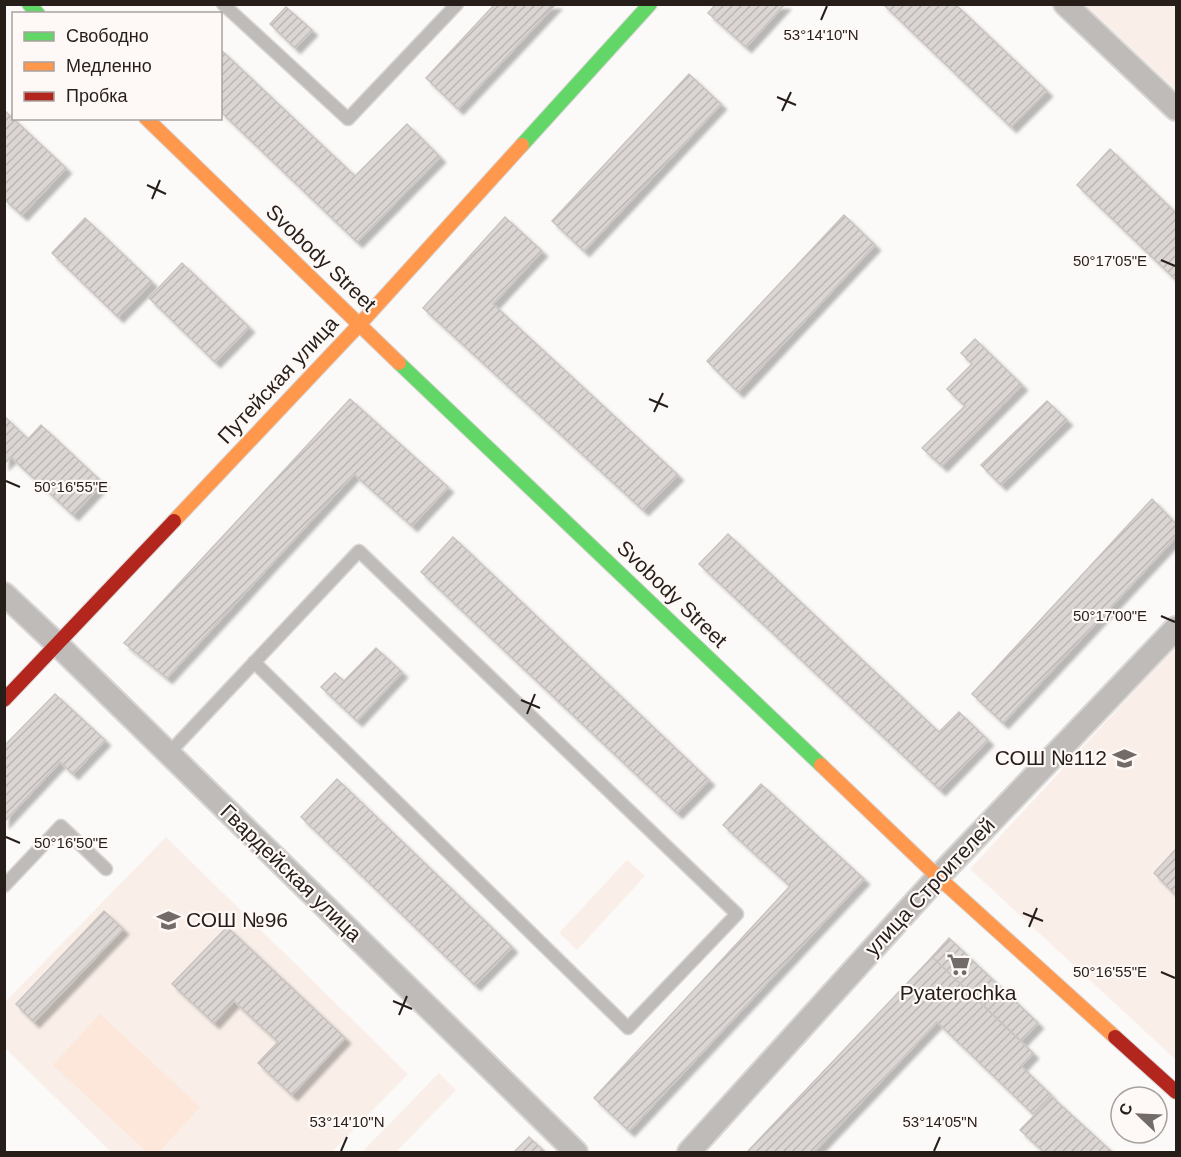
<svg xmlns="http://www.w3.org/2000/svg" width="1181" height="1157" font-family="Arial,sans-serif">
<defs>
<pattern id="building-hatch" width="6" height="6" patternUnits="userSpaceOnUse" patternTransform="scale(1.5)"><rect width="6" height="6" fill="#dbd6d3"/><path d="M-1 1l2-2M0 6l6-6M5 7l2-2" fill="none" stroke="#bcb7b5"/></pattern>
<filter id="shadow"><feDropShadow dx="5.5" dy="5.5" stdDeviation="1.5" flood-color="#0004"/></filter>
</defs>
<rect width="100%" height="100%" fill="#fcfaf8"/>
<g fill="#f9eee8">
<polygon points="1085,5 1176,5 1176,90"/>
<polygon points="1176,646 1176,1060 970,869"/>
<polygon points="166,837 408,1074 332,1152 111,1152 5,1048 4,1003"/>
<polygon points="627,860 645,876 577,950 559,933"/>
<polygon points="439,1073 456,1090 396,1152 362,1152"/>
</g>
<polygon fill="#fde7da" points="100,1014 200,1107 159,1152 147,1152 53,1065"/>
<g fill="url(#building-hatch)" stroke="#c9c4c0" stroke-width="1.5" filter="url(#shadow)">
<polygon points="495,4 556,4 458,109 426,78"/>
<polygon points="716,4 785,4 746,47 708,13"/>
<polygon points="883,4 955,4 1047,91 1011,127"/>
<polygon points="286,7 312,30 295,48 270,24"/>
<polygon points="220,49 355,176 407,124 440,157 357,242 220,111"/>
<polygon points="689,74 721,104 584,251 552,221"/>
<polygon points="4,110 66,168 22,215 4,199"/>
<polygon points="1110,149 1176,213 1176,280 1077,185"/>
<polygon points="844,215 875,245 738,392 707,361"/>
<polygon points="505,217 542,251 493,304 678,475 643,510 423,308"/>
<polygon points="85,218 152,282 118,317 52,253"/>
<polygon points="182,263 249,327 215,362 149,298"/>
<polygon points="975,339 1022,385 942,466 922,448 965,406 947,389 972,364 961,353"/>
<polygon points="350,399 448,487 412,526 354,474 167,678 124,643"/>
<polygon points="1047,401 1067,420 1001,485 981,465"/>
<polygon points="4,416 28,439 41,425 103,483 73,515 11,457 4,464"/>
<polygon points="1152,499 1176,524 1176,537 1003,723 972,694"/>
<polygon points="728,534 939,732 959,712 988,740 940,790 699,564"/>
<polygon points="453,537 709,780 677,813 421,572"/>
<polygon points="376,648 402,672 357,721 321,687 335,673 344,681"/>
<polygon points="55,694 105,740 73,774 60,762 4,822 4,746"/>
<polygon points="337,779 512,947 475,985 301,817"/>
<polygon points="761,784 864,879 629,1131 594,1098 790,886 723,825"/>
<polygon points="1176,849 1176,895 1154,873"/>
<polygon points="104,911 123,929 34,1022 16,1004"/>
<polygon points="227,927 345,1038 292,1095 258,1063 278,1042 234,1001 214,1023 172,984"/>
<polygon points="949,938 1038,1023 1021,1041 932,957"/>
<polygon points="932,957 1033,1053 1021,1066 1051,1095 1033,1114 937,1022 814,1152 747,1152"/>
<polygon points="1052,1097 1112,1152 1044,1152 1020,1130"/>
<polygon points="529,1137 545,1152 514,1152"/>
</g>
<g fill="none" stroke-linecap="round" stroke-linejoin="round">
<defs>
<g id="lane">
<polyline points="223,4 348,119 457,4"/>
<polyline points="169,753 359,551 737,914 628,1028 254,662"/>
<polyline points="4,886 61,826 106,869"/>
</g>
<g id="street">
<polyline points="1065,4 1176,109"/>
<polyline points="4,594 57,644 576,1152"/>
<polyline points="689,1152 938,877 1176,628"/>
</g>
<g id="fast">
<polyline points="29,4 38,14"/>
<polyline points="522,145 650,4"/>
<polyline points="399,363 821,765"/>
</g>
<g id="slow">
<polyline points="146,118 399,363"/>
<polyline points="174,521 359,325 522,145"/>
<polyline points="821,765 938,877 1115,1037"/>
</g>
<g id="jam">
<polyline points="4,700 174,521"/>
<polyline points="1115,1037 1176,1092"/>
</g>
</defs>
<use href="#lane" stroke="#d9d7d5" stroke-width="15"/>
<use href="#street" stroke="#d9d7d5" stroke-width="26"/>
<use href="#fast" stroke="#d9d7d5" stroke-width="16"/>
<use href="#slow" stroke="#d9d7d5" stroke-width="16"/>
<use href="#jam" stroke="#d9d7d5" stroke-width="16"/>
<use href="#lane" stroke="#bebbb9" stroke-width="12"/>
<use href="#street" stroke="#bebbb9" stroke-width="22"/>
<use href="#fast" stroke="#63d668" stroke-width="14"/>
<use href="#slow" stroke="#ff974d" stroke-width="14"/>
<use href="#jam" stroke="#b3261e" stroke-width="14"/>
</g>
<path fill="none" stroke="#271e1a" stroke-width="2" d="M 821,20 L 827,6M 777,97 L 796,105M 782,111 L 791,92M 147,185 L 166,194M 152,199 L 160,180M 1161,260 L 1175,266M 649,399 L 668,407M 654,412 L 663,393M 6,481 L 20,487M 1161,616 L 1175,622M 521,700 L 540,708M 527,714 L 535,694M 6,837 L 20,843M 1023,913 L 1043,921M 1029,927 L 1037,908M 1161,972 L 1175,978M 393,1001 L 412,1009M 399,1015 L 407,996M 341,1151 L 347,1137M 934,1151 L 940,1137"/>
<defs>
<symbol id="school-bare" viewBox="-9 -9 18 18"><path d="M0-5L7-2L0 1L-7-2ZM-4 1L0 2.5L4 1V4Q0 6-4 4Z" fill="#726b68" stroke="#fef9f6" stroke-width="2.5" paint-order="stroke"/></symbol>
<symbol id="supermarket-bare" viewBox="-9 -9 18 18"><path d="M-6-5.5h2.5l.6 2H6L4.5 2H-2.5L-4.4-4H-6ZM-1.5 3.2a1.3 1.3 0 1 0 .1 0ZM3 3.2a1.3 1.3 0 1 0 .1 0Z" fill="#726b68" stroke="#fef9f6" stroke-width="2.5" paint-order="stroke"/></symbol>
</defs>
<g fill-rule="evenodd">
<use href="#school-bare" x="1108" y="742" width="33" height="33"/>
<use href="#school-bare" x="152" y="904" width="33" height="33"/>
<use href="#supermarket-bare" x="942" y="948" width="33" height="33"/>
</g>
<g text-anchor="middle" stroke-width="4.5" stroke-linejoin="round" paint-order="stroke">
<g font-size="21" fill="#271e1a" stroke="#fef9f6">
<text transform="translate(321 258) rotate(44)" y="7">Svobody Street</text>
<text transform="translate(278 380) rotate(-47)" y="7">Путейская улица</text>
<text transform="translate(672 594) rotate(44)" y="7">Svobody Street</text>
<text transform="translate(291 873) rotate(44)" y="7">Гвардейская улица</text>
<text transform="translate(930 887) rotate(-47)" y="7">улица Строителей</text>
</g>
<g font-size="21" fill="#271e1a" stroke="#fef9f6" text-anchor="end">
<text x="1107" y="765">СОШ №112</text>
<text x="186" y="927" text-anchor="start">СОШ №96</text>
<text x="958" y="1000" text-anchor="middle">Pyaterochka</text>
</g>
</g>
<g font-size="15" text-anchor="middle" fill="#271e1a" stroke="#fef9f6" stroke-width="4.5" stroke-linejoin="round" paint-order="stroke">
<text x="821" y="40">53°14'10"N</text>
<text x="1110" y="266">50°17'05"E</text>
<text x="71" y="492">50°16'55"E</text>
<text x="1110" y="621">50°17'00"E</text>
<text x="71" y="848">50°16'50"E</text>
<text x="1110" y="977">50°16'55"E</text>
<text x="347" y="1127">53°14'10"N</text>
<text x="940" y="1127">53°14'05"N</text>
</g>
<rect width="1181" height="1157" fill="none" stroke="#271e1a" stroke-width="12"/>
<rect x="12" y="12" width="210" height="108" fill="#fef9f6" stroke="#a8a19e" stroke-width="1.5"/>
<rect x="24" y="32" width="30" height="9" fill="#63d668" stroke="#a8a19e" stroke-width="1.5"/>
<text x="66" y="42" font-size="18" fill="#271e1a">Свободно</text>
<rect x="24" y="62" width="30" height="9" fill="#ff974d" stroke="#a8a19e" stroke-width="1.5"/>
<text x="66" y="72" font-size="18" fill="#271e1a">Медленно</text>
<rect x="24" y="92" width="30" height="9" fill="#b3261e" stroke="#a8a19e" stroke-width="1.5"/>
<text x="66" y="102" font-size="18" fill="#271e1a">Пробка</text>
<g transform="translate(1139 1115) rotate(293)"><circle r="28" fill="#fef9f6" stroke="#a8a19e" stroke-width="1.5"/>
<path d="M0-4.5L10 22L0 15L-10 22Z" fill="#726b68"/>
<text y="-9" font-size="16" font-weight="bold" text-anchor="middle" fill="#271e1a">С</text>
</g>
</svg>
